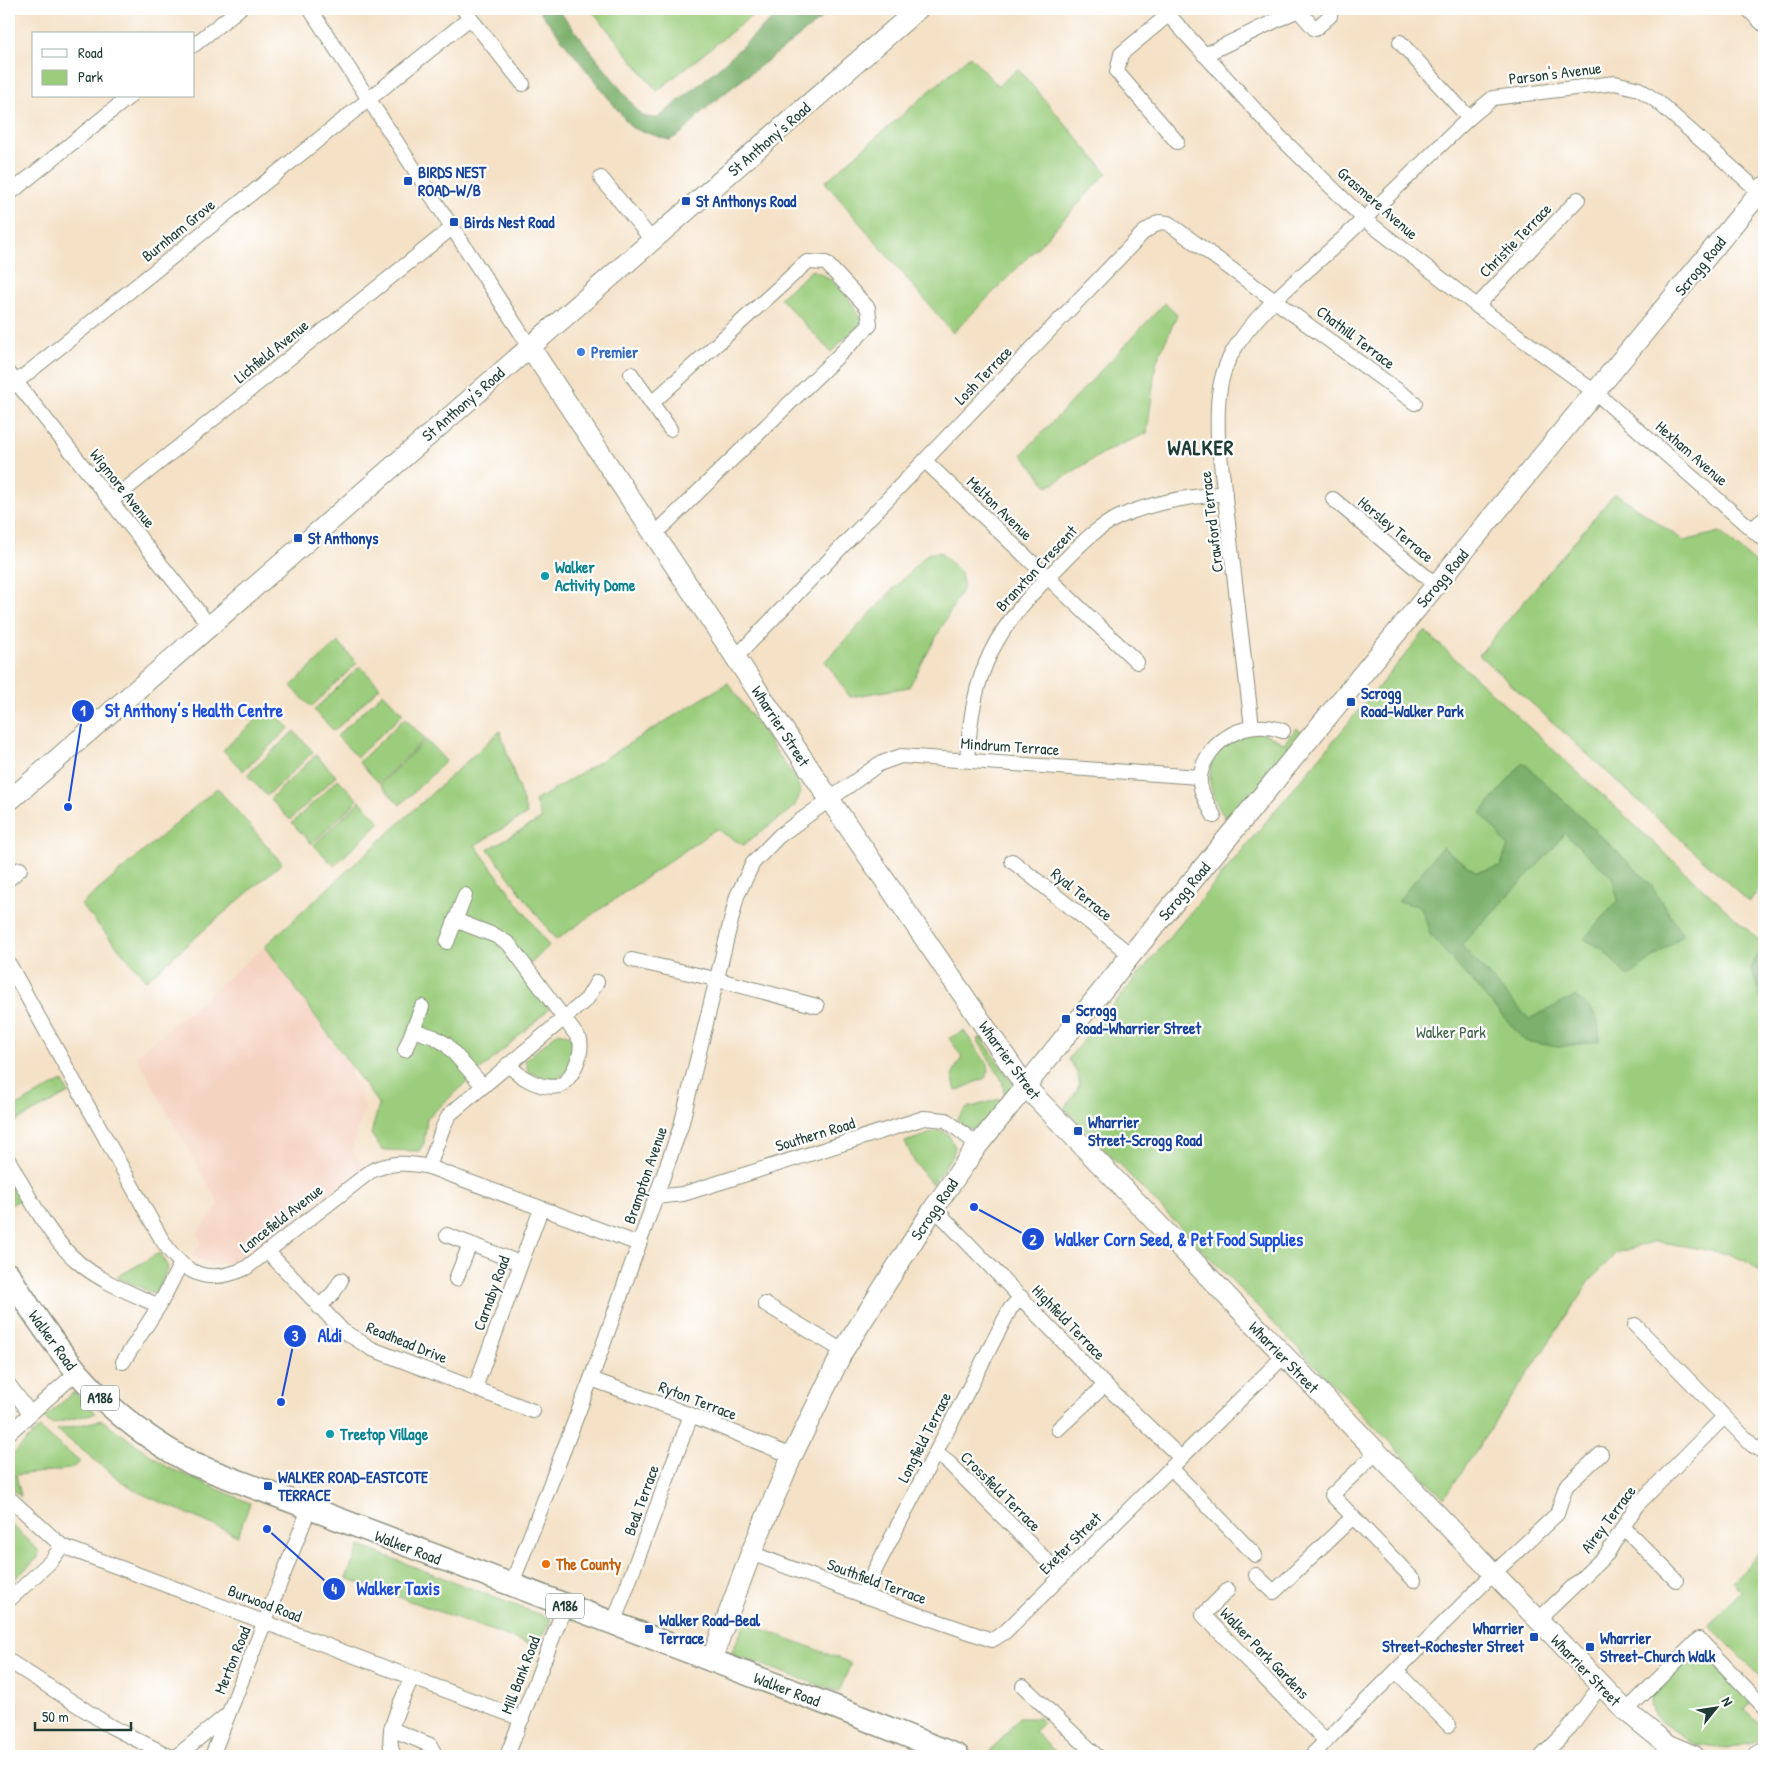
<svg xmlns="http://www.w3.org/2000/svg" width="1773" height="1765" font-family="'Patrick Hand',sans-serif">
<rect width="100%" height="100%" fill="#fff"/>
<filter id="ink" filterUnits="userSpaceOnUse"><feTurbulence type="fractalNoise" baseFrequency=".02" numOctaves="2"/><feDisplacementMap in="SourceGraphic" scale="10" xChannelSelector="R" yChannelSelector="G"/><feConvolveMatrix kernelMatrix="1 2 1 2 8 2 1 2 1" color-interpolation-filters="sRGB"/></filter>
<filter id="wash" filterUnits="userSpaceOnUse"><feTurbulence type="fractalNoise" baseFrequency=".0096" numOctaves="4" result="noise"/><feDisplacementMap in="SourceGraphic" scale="20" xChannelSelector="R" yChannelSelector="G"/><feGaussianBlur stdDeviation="1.12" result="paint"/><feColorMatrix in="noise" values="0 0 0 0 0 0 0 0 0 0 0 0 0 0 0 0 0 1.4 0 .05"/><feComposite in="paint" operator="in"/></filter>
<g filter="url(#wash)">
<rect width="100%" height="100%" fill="#f4e1c6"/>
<polygon fill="#f5d3c1" points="265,946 349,1067 365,1108 351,1150 364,1168 238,1261 212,1265 191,1256 201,1243 198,1233 219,1204 136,1056"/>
<g fill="#9bcd7d" stroke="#5d8558">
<polygon points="591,9 760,9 657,91"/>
<polygon points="970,56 998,86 1018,69 1107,173 1031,254 953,333 825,182"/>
<path d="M 812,270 C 833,277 854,301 862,322 L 831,352 L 780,298 Z"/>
<polygon points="1165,303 1177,315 1156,363 1147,433 1105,452 1048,487 1022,454"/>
<polygon points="1615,493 1684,541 1720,532 1764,570 1764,883 1749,902 1479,655"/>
<polygon points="940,552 960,572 964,586 909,687 850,697 825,661 927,554"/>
<path d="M 1425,631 L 1764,945 L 1764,1276 L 1748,1262 L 1729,1254 L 1656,1241 L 1616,1253 L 1590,1281 L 1444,1498 L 1064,1108 C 1081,1089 1085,1080 1068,1059 Z"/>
<polygon points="338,642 357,663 311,707 291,686"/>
<polygon points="360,666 380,687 334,731 314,710"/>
<polygon points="728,683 796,780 801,793 794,807 743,845 716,829 556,940 488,849 541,819 535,801"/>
<polygon points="383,693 403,714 357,757 337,736"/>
<polygon points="270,707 289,728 243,771 223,750"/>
<polygon points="405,718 425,739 379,783 359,762"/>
<path d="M 1297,728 L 1302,733 L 1231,824 C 1212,805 1199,768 1223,747 C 1233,739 1247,735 1259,731 L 1284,743 Z"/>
<polygon points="294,731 313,752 267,796 247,775"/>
<polygon points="500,731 527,814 475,845 549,946 521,973 549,1009 427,1118 424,1143 419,1151 382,1150 371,1134 379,1105 265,946"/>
<polygon points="426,740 446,761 400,805 380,784"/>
<polygon points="316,755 336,776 290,820 270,799"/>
<polygon points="338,779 358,800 312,844 292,823"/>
<polygon points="217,788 282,863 146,980 81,905"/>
<polygon points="360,801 380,822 334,866 314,845"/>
<polygon points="964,1031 988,1065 989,1071 985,1078 956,1091 952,1075 962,1057 949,1038"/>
<path d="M 559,1032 L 570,1036 C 576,1047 572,1073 558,1078 C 550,1082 535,1075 528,1071 L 525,1060 Z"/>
<polygon points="982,1038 1016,1089 1006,1102 1002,1080 977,1039"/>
<polygon points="62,1081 69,1093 9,1125 9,1110"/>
<polygon points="1000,1099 1001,1107 977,1130 966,1128 957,1119 967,1108"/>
<polygon points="941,1130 948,1134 955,1147 953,1155 932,1184 915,1163 905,1142"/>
<polygon points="9,1172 23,1198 9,1206"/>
<polygon points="159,1253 168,1267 157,1292 153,1293 117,1277"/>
<polygon points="74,1392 96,1413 51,1424 44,1418"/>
<polygon points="102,1420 169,1468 250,1503 238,1536 140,1493 121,1481 57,1430"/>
<polygon points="39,1428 80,1462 70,1469 16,1475 21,1497 9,1486 9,1458"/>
<polygon points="9,1522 38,1550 38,1558 9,1584"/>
<polygon points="360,1546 551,1619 537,1647 346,1578"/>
<polygon points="1764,1549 1764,1680 1709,1625 1741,1591 1732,1581"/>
<polygon points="745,1622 851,1663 839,1692 731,1654"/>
<polygon points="1700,1655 1707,1657 1751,1703 1745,1710 1764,1728 1764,1739 1727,1749 1695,1745 1655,1717 1650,1705 1652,1694 1693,1658"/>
<polygon points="1019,1718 1039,1718 1043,1723 1034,1732 1060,1756 998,1756 990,1752"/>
</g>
<g fill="#7cb06c" stroke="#4e7650">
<path d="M 538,9 L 558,9 L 637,110 L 645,117 L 658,118 L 714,72 L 783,9 L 832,9 C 791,45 746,75 704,110 C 690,123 689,131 669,140 L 632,128 Z"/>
<path d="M 1523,762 L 1649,882 L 1683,935 L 1628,977 L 1601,948 L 1584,939 L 1618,900 L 1612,877 L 1564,833 L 1552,850 L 1461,945 L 1529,1019 L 1575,996 C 1594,1011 1600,1015 1599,1041 L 1558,1047 L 1525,1041 L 1431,936 L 1421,907 L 1398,901 L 1442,847 L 1476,872 L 1500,867 L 1508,846 L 1481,813 Z"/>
<polygon points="1764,942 1764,1007 1751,969"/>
</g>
</g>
<g filter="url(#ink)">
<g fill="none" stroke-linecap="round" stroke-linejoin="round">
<defs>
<g id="street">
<polyline points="310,9 530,347"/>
<polyline points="463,9 523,84"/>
<polyline points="1163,9 1279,136 1364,219 1477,306 1596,393 1764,540"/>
<polyline points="1168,15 1121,54 1117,72 1177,142"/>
<polyline points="1400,42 1469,118"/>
<polyline points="194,45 239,9"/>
<polyline points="1204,55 1298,10 1315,29 1330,16"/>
<polyline points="601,178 652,240"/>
<polyline points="9,194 130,96"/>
<polyline points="1477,306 1578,199"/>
<polyline points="9,373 209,625"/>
<polyline points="631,374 670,429"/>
<polyline points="9,388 470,18"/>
<polyline points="652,403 807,262 826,263 868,308 870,325 654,535"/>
<polyline points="925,461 1137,662"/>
<polyline points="1333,499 1436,585"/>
<polyline points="111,501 453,227"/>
<polyline points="1752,529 1764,519"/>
<polyline points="736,657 1143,233 1159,222 1168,223 1415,403"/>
<path d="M 1252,727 L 1218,438 C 1217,409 1217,379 1232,353 C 1257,310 1301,277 1337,244 C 1382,203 1425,160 1469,118 L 1493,98 L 1615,83 L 1639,89 L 1658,102 L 1764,196"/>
<path d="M 967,760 C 973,667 994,630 1060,565 C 1078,547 1095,528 1119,517 C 1152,502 1189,497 1225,493"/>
<path d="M 1214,816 C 1208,805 1198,789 1200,776 C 1207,739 1249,717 1283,731"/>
<polyline points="1012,861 1131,955"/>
<polyline points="9,879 20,869"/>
<path d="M 455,920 L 496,936 L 509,944 L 580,1040 C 583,1054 572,1080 559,1086 C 541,1090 519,1077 508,1064"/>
<polyline points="447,942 465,895"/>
<polyline points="632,960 715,979 817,1006"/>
<path d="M 9,964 L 162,1240 C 184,1274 207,1286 246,1268 L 371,1171 C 391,1162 408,1162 429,1167 L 639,1244"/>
<polyline points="413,1030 434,1037 446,1044 483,1086"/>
<polyline points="405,1050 422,1007"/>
<path d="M 9,1161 C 29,1195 47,1236 78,1262 C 101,1282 131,1293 159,1306"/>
<polyline points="429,1167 443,1127 449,1115 587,999 597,982"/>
<polyline points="655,1197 683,1194 924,1118 946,1120 978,1145"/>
<polyline points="934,1208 1105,1385 1181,1458"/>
<polyline points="447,1235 520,1263"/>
<polyline points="268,1252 343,1331 372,1349 533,1411"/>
<polyline points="456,1279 470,1244"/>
<polyline points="765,1304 843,1351"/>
<polyline points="319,1307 334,1292 341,1280"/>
<polyline points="1635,1325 1752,1445 1764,1452"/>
<polyline points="123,1362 159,1306 180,1265"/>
<polyline points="591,1379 691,1415 792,1456"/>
<polyline points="9,1385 30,1413"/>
<polyline points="475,1388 541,1209"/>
<polyline points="1058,1429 1105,1385"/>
<polyline points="9,1433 76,1373"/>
<polyline points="936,1453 949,1463 1062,1576"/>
<polyline points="1376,1453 1332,1495 1414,1580"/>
<polyline points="1171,1468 1255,1555"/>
<polyline points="9,1498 62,1546 522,1719"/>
<polyline points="1624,1528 1676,1580"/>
<polyline points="751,1553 862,1595 992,1640 1005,1632 1283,1357"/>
<polyline points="1256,1575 1274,1592 1353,1517"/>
<polyline points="511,1586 591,1379 681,1126 737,896 753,863 779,836 879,764 901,756 1199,777"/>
<polyline points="1228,1590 1203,1615 1326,1741"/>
<polyline points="862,1595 1010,1309 1021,1297"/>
<polyline points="9,1600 51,1561 62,1546"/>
<polyline points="1538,1620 1607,1554 1636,1506 1724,1417"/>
<polyline points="613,1624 691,1415"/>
<polyline points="9,1661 110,1726 169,1756"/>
<polyline points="1396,1671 1449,1725"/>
<polyline points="1023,1686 1097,1756"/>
<polyline points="1626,1711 1699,1639 1764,1707"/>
<polyline points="391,1729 430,1745 436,1756"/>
<polyline points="177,1756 228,1714"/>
<polyline points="212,1756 309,1509"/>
<path d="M 394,1756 C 382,1733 403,1700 411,1679"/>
<polyline points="507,1756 565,1606"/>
<polyline points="1311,1756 1493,1574 1557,1514 1566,1486 1601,1454"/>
<polyline points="1542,1756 1567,1731 1601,1685"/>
</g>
<g id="secondary">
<polyline points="1752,9 1764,21"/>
<polyline points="530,347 830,800 1026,1087 1626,1711 1668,1745 1694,1756"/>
<polyline points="9,801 918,9"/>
<polyline points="711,1661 751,1553 792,1456 843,1351 934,1208 978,1145 1131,955 1764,187"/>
<polyline points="1757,1756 1764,1753"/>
</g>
<path id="primary" d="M 9,1275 C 61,1359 104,1416 193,1464 L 835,1707 L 958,1756"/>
</defs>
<use href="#street" stroke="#8a8f7d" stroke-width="16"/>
<use href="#secondary" stroke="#8a8f7d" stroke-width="22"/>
<use href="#primary" stroke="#8a8f7d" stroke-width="25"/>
<use href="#street" stroke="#fff" stroke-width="14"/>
<use href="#secondary" stroke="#fff" stroke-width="20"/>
<use href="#primary" stroke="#fff" stroke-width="22"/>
</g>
</g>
<g fill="#1a4fb4" stroke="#fff" stroke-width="2">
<rect x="403" y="176" width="10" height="10" rx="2.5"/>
<rect x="681" y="196" width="10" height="10" rx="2.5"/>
<rect x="449" y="217" width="10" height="10" rx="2.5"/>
<rect x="293" y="533" width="10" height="10" rx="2.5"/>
<rect x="1346" y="697" width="10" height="10" rx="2.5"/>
<rect x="1061" y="1014" width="10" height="10" rx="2.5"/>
<rect x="1073" y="1126" width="10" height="10" rx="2.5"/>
<rect x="263" y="1481" width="10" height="10" rx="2.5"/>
<rect x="644" y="1624" width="10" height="10" rx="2.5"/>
<rect x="1529" y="1632" width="10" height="10" rx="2.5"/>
<rect x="1585" y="1642" width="10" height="10" rx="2.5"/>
</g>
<circle fill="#3f7fe0" stroke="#fff" stroke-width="2" cx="581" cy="352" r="5"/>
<g fill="#0f9aa8" stroke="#fff" stroke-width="2">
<circle cx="545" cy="576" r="5"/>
<circle cx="330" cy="1434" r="5"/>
</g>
<circle fill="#e8710a" stroke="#fff" stroke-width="2" cx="546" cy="1564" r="5"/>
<g text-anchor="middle" stroke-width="4.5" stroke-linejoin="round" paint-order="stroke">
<g fill="#fff" stroke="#627771" stroke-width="1">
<rect x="81" y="1385.5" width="38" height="25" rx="4"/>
<rect x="546" y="1593.5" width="38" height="25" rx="4"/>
</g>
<g font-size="15" font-weight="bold" fill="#1f3d34">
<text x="100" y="1403">A186</text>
<text x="565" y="1611">A186</text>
</g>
<g font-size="16" fill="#1f3d34" stroke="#fff">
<text transform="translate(1555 73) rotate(-7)" y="6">Parson's Avenue</text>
<text transform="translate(769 139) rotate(-41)" y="6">St Anthony's Road</text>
<text transform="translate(1378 203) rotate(41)" y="6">Grasmere Avenue</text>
<text transform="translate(178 230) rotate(-39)" y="6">Burnham Grove</text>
<text transform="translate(1515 240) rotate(-46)" y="6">Christie Terrace</text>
<text transform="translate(1700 266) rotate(-51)" y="6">Scrogg Road</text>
<text transform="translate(1356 337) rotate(37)" y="6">Chathill Terrace</text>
<text transform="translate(271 351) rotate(-39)" y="6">Lichfield Avenue</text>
<text transform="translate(983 375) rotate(-46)" y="6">Losh Terrace</text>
<text transform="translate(463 404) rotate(-41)" y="6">St Anthony's Road</text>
<text transform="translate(1692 453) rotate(41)" y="6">Hexham Avenue</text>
<text transform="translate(123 488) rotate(52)" y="6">Wigmore Avenue</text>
<text transform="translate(1000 508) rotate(44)" y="6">Melton Avenue</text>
<text transform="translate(1211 522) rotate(-97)" y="6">Crawford Terrace</text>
<text transform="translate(1396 529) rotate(40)" y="6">Horsley Terrace</text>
<text transform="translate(1036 568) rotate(-47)" y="6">Branxton Crescent</text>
<text transform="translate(1442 578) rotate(-50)" y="6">Scrogg Road</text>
<text transform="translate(781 726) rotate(57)" y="6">Wharrier Street</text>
<text transform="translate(1010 746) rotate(4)" y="6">Mindrum Terrace</text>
<text transform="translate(1184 891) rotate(-50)" y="6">Scrogg Road</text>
<text transform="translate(1082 894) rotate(39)" y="6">Ryal Terrace</text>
<text transform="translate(1010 1060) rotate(54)" y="6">Wharrier Street</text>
<text transform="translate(815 1134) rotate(-17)" y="6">Southern Road</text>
<text transform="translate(645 1175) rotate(-71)" y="6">Brampton Avenue</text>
<text transform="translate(934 1209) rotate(-56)" y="6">Scrogg Road</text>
<text transform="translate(281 1218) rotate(-38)" y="6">Lancefield Avenue</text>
<text transform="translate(491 1293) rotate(-70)" y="6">Carnaby Road</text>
<text transform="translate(1069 1322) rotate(46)" y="6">Highfield Terrace</text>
<text transform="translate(53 1340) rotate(54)" y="6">Walker Road</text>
<text transform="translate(407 1342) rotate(22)" y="6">Readhead Drive</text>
<text transform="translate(1284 1357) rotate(46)" y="6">Wharrier Street</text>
<text transform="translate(698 1400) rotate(21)" y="6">Ryton Terrace</text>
<text transform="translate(924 1437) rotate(-63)" y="6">Longfield Terrace</text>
<text transform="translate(1001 1491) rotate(45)" y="6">Crossfield Terrace</text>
<text transform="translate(641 1500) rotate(-70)" y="6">Beal Terrace</text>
<text transform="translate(1608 1519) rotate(-53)" y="6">Airey Terrace</text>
<text transform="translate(1070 1543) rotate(-45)" y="6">Exeter Street</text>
<text transform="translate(408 1547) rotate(21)" y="6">Walker Road</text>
<text transform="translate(877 1581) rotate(20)" y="6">Southfield Terrace</text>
<text transform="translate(265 1603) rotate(21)" y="6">Burwood Road</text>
<text transform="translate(1265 1653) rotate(46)" y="6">Walker Park Gardens</text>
<text transform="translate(232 1660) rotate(-68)" y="6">Merton Road</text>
<text transform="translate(1586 1670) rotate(46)" y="6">Wharrier Street</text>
<text transform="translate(520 1675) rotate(-69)" y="6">Mill Bank Road</text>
<text transform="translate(787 1689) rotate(21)" y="6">Walker Road</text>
</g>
<g font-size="16" font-weight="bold" fill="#164399" stroke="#fff" text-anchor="start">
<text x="418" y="178">BIRDS NEST<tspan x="418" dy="18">ROAD-W/B</tspan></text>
<text x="696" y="207">St Anthonys Road</text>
<text x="464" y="228">Birds Nest Road</text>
<text x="308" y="544">St Anthonys</text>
<text x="1361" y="699">Scrogg<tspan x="1361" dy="18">Road-Walker Park</tspan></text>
<text x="1076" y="1016">Scrogg<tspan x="1076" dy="18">Road-Wharrier Street</tspan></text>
<text x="1088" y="1128">Wharrier<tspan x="1088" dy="18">Street-Scrogg Road</tspan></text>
<text x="278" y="1483">WALKER ROAD-EASTCOTE<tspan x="278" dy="18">TERRACE</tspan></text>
<text x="659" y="1626">Walker Road-Beal<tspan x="659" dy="18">Terrace</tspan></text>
<text x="1524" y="1634" text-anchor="end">Wharrier<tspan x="1524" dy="18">Street-Rochester Street</tspan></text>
<text x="1600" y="1644">Wharrier<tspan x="1600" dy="18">Street-Church Walk</tspan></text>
</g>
<g font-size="16" font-weight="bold" fill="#366cbe" stroke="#fff" text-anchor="start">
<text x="591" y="358">Premier</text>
</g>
<g font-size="16" font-weight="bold" fill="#0d838f" stroke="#fff" text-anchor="start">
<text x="555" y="573">Walker<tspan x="555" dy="18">Activity Dome</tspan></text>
<text x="340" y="1440">Treetop Village</text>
</g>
<g font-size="16" fill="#3e6146" stroke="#fff">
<text x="1451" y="1038">Walker Park</text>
</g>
<g font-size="16" font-weight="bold" fill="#c56008" stroke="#fff" text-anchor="start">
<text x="556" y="1570">The County</text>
</g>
<g font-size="21" font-weight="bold" letter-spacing="1" fill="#1f3d34" stroke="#fff">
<text x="1201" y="455">WALKER</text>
</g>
</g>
<path fill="none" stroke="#1d4ed8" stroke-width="2" d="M68 807L83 711M974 1207L1033 1239M281 1402L295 1336M267 1529L334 1589"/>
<g fill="#1d4ed8" stroke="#fff" stroke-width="2">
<circle cx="68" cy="807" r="5"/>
<circle cx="974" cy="1207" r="5"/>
<circle cx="281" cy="1402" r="5"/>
<circle cx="267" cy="1529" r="5"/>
<circle cx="83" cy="711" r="12"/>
<circle cx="1033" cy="1239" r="12"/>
<circle cx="295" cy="1336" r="12"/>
<circle cx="334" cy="1589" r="12"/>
</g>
<g font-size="15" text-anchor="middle" font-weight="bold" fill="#fff">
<text x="83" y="716">1</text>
<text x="1033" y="1245">2</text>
<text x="295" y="1341">3</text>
<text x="334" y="1594">4</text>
</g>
<g font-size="18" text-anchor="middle" font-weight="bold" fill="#1d4ed8" stroke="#fff" stroke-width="4.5" stroke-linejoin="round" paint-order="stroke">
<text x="194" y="717">St Anthony’s Health Centre</text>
<text x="1179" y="1246">Walker Corn Seed, &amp; Pet Food Supplies</text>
<text x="330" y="1342">Aldi</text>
<text x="398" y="1595">Walker Taxis</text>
</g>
<rect width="1773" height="1765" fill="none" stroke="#fff" stroke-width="30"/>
<rect x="32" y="32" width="162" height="65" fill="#ffffff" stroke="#a5b1ae"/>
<rect x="42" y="49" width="25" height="8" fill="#ffffff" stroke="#a5b1ae"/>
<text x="78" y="58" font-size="15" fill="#1f3d34">Road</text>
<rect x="42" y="70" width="25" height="15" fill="#9bcd7d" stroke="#a5b1ae"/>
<text x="78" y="82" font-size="15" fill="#1f3d34">Park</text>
<g transform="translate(1716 1708) rotate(60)" stroke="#ffffff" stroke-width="4" paint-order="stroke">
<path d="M0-4L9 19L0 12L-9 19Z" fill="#1f3d34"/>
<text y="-8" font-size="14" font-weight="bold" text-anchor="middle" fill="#1f3d34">N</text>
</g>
<path d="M35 1722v8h96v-8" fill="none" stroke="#1f3d34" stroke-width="2.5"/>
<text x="42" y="1722" font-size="15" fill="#1f3d34" stroke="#ffffff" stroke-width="4" paint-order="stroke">50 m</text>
</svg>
